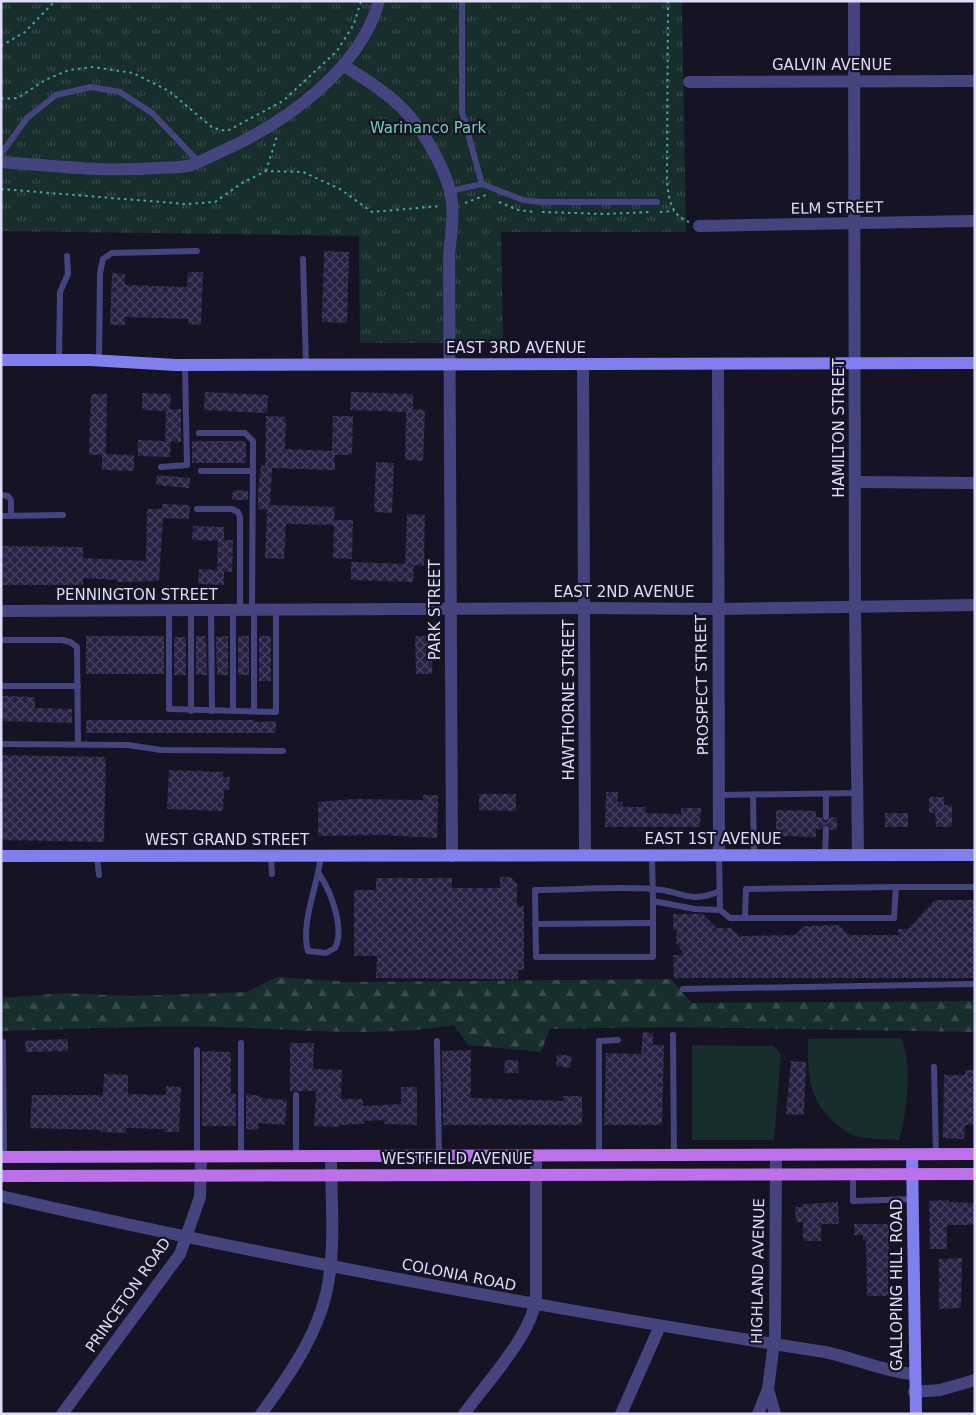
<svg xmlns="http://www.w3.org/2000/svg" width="976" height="1415" font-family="'DejaVu Sans',sans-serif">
<defs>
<pattern id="forest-firs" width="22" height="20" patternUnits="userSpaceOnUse" patternTransform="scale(1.25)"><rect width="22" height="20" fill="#172e2d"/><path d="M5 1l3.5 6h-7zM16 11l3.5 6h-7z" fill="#384c4c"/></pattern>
<pattern id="park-tufts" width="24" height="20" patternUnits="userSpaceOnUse" patternTransform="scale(1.25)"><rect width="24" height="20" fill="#172e2d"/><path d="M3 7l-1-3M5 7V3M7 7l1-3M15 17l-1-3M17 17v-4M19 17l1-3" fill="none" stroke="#384c4c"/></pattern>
<pattern id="building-cross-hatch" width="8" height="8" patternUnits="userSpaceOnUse" patternTransform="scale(1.25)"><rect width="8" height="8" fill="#282143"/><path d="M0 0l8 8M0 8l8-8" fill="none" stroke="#47415f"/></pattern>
</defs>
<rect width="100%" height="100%" fill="#161325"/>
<g fill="#172e2d">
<path d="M 901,1038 C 913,1065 907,1112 899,1140 C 885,1139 869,1140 856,1136 C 847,1133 840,1127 833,1121 C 808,1099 807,1070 808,1039 Z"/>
<polygon points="692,1045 774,1046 781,1054 774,1140 692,1140"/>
</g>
<path fill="url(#forest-firs)" d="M 277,977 L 350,982 L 671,979 L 692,1003 L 975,1001 L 975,1032 L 669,1027 L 550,1029 L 541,1052 L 468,1045 L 454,1025 C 381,1038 296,1029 222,1027 C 148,1025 75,1029 1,1031 L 1,998 L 65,993 L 129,996 L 247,992 Z"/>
<polygon fill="url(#park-tufts)" points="1,1 682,1 686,232 501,232 503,343 360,343 359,236 1,231"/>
<g fill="url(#building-cross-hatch)">
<polygon points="324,251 349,252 347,323 322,322"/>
<polygon points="188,272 203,272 201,325 188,324 189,319 125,317 125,325 110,325 112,273 125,274 125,285 187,287"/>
<polygon points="205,392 268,395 267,413 204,410"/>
<polygon points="351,392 413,394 413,409 425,410 423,461 405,460 406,412 350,410"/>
<polygon points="142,393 171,394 170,409 181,409 181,442 171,441 170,457 138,456 138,440 165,441 166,411 142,410"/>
<polygon points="91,394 107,394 106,454 134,455 134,471 102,470 102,455 89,455"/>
<polygon points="266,416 286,417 285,449 332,451 333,416 353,416 352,455 335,455 335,470 272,468 270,505 335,507 334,520 353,520 352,559 333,558 334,525 286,524 284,559 265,558 267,510 258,509 258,491 261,465 265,466"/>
<rect x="192" y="441" width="54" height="22"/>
<polygon points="376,462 394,463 392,513 374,512"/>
<polygon points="157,475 190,478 189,488 156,485"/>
<polygon points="233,490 248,491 248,500 232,500"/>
<polygon points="162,504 190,505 189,519 163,518 159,581 117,582 117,580 83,578 83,585 3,585 2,546 83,547 83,558 146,561 147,509 162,509"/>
<polygon points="407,514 425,515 424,566 414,565 413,582 351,580 351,562 405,564"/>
<polygon points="193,526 224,527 224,540 233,540 232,572 224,571 224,585 198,584 199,569 217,570 218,541 192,540"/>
<rect x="86" y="636" width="78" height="38"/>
<polygon points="196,636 206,636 207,675 196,675"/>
<polygon points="228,636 228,675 217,675 216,637"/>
<rect x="238" y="636" width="11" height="39"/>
<rect x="259" y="636" width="12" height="45"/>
<polygon points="415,636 433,636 432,674 416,674"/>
<rect x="174" y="637" width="12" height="38"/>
<polygon points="1,696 35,697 35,708 72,709 72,723 1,721"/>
<polygon points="86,720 254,720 254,722 276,721 276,733 86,733"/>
<polygon points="1,755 106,757 104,842 1,840"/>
<polygon points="169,770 223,772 223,777 230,777 229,790 224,790 223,811 167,809"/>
<polygon points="606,792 618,792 618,802 623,802 623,807 646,807 646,813 681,814 681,808 701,808 700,827 605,827"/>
<polygon points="479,794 516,794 516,811 479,810"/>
<polygon points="423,795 438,795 437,838 382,835 318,836 318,802 353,799 423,800"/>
<polygon points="929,797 944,797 944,805 952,805 952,827 936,827 935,813 929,813"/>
<polygon points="776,810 816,811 816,817 821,817 826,822 831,817 837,817 837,830 831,830 826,824 821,829 816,829 816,837 776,836"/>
<rect x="885" y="813" width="23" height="14"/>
<polygon points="500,877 511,877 517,884 517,906 524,906 524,970 518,970 518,979 376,978 377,956 354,956 354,890 376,890 376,878 452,878 452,888 500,888"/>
<polygon points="935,900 974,900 974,978 674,978 673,955 684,955 676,942 677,930 673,930 673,914 703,914 717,928 731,928 739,936 795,935 804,926 839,925 848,935 898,935 898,929 908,929"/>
<polygon points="643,1032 653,1033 653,1045 664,1045 662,1125 604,1125 606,1053 641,1054"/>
<polygon points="68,1039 68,1051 26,1052 25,1041"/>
<polygon points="290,1043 314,1043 313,1069 342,1070 341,1099 363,1099 363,1106 401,1104 401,1087 417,1087 417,1125 384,1124 384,1120 364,1121 364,1124 339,1125 339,1127 314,1126 316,1091 290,1091"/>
<polygon points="471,1050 471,1098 564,1101 563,1096 582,1096 582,1125 443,1125 442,1051"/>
<polygon points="202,1051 231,1052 231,1093 236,1094 236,1126 202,1126"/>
<polygon points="557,1054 572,1056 570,1068 556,1066"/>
<polygon points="505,1060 518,1060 518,1073 504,1073"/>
<polygon points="791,1061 806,1062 804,1115 786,1114"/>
<polygon points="965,1070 975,1070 975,1125 965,1125 964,1139 943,1138 944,1075 965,1075"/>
<polygon points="104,1074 128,1075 128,1094 166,1095 166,1086 181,1087 179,1132 164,1132 165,1129 126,1128 126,1133 101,1132 101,1130 30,1128 32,1095 103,1095"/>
<polygon points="246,1094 261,1096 261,1098 287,1100 285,1125 259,1123 258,1130 246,1129"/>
<polygon points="949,1200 949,1202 975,1203 975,1225 947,1225 947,1249 930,1249 929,1201"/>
<polygon points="838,1202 839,1224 821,1224 821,1241 803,1241 803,1222 796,1222 795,1207 803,1207 803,1204"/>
<polygon points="854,1224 889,1224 888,1294 885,1296 867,1296 866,1240 863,1240 863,1235 854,1235"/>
<polygon points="962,1258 961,1308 939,1309 939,1259"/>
</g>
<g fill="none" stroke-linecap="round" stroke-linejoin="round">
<g stroke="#40a9a2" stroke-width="2" stroke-dasharray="2.5 4" stroke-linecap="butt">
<path d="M 668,1 L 667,182 C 669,200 671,215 689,222"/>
<polyline points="1,46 25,32 55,1"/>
<polyline points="1,99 18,98 45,80 69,70 93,67 133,73 169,91 213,128 227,131 283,101 337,51 354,24 361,1"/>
<polyline points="266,171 277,136"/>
<polyline points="1,189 186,204 215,202 242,183 266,171 303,172 340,189 372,212 440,206"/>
<polyline points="499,202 518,210 535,212"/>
<polyline points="465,203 486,195"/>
<polyline points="542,212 605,214 650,212"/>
<polyline points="660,212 674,211"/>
</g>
<g stroke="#46447e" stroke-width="6">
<polyline points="462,1 462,112 482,184"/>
<polyline points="1,154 27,118 56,95 91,87 120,92 152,113 198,161"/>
<polyline points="482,184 523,200 541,202 657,202"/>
<polyline points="450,191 482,184"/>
<polyline points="303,259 306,365"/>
<polyline points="59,360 60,292 68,274 67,256"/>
<polyline points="99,361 100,273 103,259 112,253 197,251"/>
<polyline points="199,433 245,433 253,441 252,610"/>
<polyline points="161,467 187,465 185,365"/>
<polyline points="201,471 253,471"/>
<polyline points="1,495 8,496 11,500 11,516"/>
<polyline points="197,509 232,509 238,512 240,517 240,610"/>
<polyline points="1,516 63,515"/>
<polyline points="191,610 191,711"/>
<polyline points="254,610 254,711"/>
<polyline points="169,611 169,709 276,712 276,610"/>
<polyline points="211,611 212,711"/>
<polyline points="233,611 233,711"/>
<polyline points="1,640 62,640 70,642 77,647 78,744"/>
<polyline points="1,686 78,686"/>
<polyline points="1,744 128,745 161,750 283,751"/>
<polyline points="719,795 858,793"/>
<polyline points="753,795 754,856"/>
<polyline points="826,817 826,794"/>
<polyline points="652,855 653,901"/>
<polyline points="825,855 826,829"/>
<polyline points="97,856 99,875"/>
<polyline points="271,856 272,874"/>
<polyline points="719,856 720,910 730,918 894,918 896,887 975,887"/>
<path d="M 319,874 C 331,891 345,929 335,948 L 326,953 L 308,951 C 300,925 318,884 321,856"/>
<path d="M 720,891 C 688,905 682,890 652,889 C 614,886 574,890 535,890 L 536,957 L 653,957 L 653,901 L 695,909 L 720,910"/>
<polyline points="745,918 746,889 896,887"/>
<polyline points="535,924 653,923"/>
<polyline points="683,989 975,984"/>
<polyline points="673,1035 674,1155"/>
<polyline points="437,1041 439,1156"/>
<polyline points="3,1042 4,1157"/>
<polyline points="241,1043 241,1156"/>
<polyline points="197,1050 197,1157"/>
<polyline points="934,1067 936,1155"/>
<polyline points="296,1095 296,1156"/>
<polyline points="599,1156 599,1041 618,1040"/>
<polyline points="853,1174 853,1201 913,1199"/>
</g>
<g stroke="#46447e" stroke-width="12">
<polyline points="854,1 855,608 858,855"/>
<path d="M 344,66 C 364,78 386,92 402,108 C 422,128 443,164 450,191 C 455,211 451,235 449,255 L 452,856"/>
<polyline points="689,82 975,81"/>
<path d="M 1,162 C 54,166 104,172 157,168 C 166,167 177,168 187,166 C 197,164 209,157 218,153 C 282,125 360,71 379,1"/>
<polyline points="699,226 975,221"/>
<polyline points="583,364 585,855"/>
<polyline points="718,364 719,856"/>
<polyline points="855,482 975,483"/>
<polyline points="1,611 585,608 717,609 975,605"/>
<path d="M 1,1196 C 274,1259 549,1309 825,1352 C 854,1358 885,1372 914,1374"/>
<polyline points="768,1389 775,1414"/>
<polyline points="914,1392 940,1390 975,1380"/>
<polyline points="62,1414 180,1254 200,1197 201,1157"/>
<path d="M 261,1414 C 291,1373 322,1329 329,1278 C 335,1239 331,1196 331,1156"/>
<path d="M 464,1414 C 486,1383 535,1332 536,1295 L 536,1156"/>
<polyline points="621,1414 660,1326"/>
<polyline points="758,1414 768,1389 775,1335 776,1156"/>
</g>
<g stroke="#817fed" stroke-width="12">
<polyline points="1,360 90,360 176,365 975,363"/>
<polyline points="1,856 975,855"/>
<polyline points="912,1155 916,1414"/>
</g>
<g stroke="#bc71eb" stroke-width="12">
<polyline points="1,1157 975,1154"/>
<polyline points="1,1176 975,1174"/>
</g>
</g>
<g text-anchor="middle" stroke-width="4.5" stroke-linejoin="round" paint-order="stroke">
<g font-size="15" fill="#dfdcfa" stroke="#161325">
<text x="832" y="70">GALVIN AVENUE</text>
<text transform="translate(837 208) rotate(-1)" y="5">ELM STREET</text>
<text x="516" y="353">EAST 3RD AVENUE</text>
<text transform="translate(839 428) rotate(-90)" y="5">HAMILTON STREET</text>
<text x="624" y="597">EAST 2ND AVENUE</text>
<text x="137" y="600">PENNINGTON STREET</text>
<text transform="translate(435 610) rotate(-90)" y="5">PARK STREET</text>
<text transform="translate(702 685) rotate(-91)" y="5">PROSPECT STREET</text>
<text transform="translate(569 700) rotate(-90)" y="5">HAWTHORNE STREET</text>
<text x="713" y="844">EAST 1ST AVENUE</text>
<text x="227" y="845">WEST GRAND STREET</text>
<text x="457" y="1164">WESTFIELD AVENUE</text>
<text transform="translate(758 1271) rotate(-89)" y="5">HIGHLAND AVENUE</text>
<text transform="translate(459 1275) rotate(11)" y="5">COLONIA ROAD</text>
<text transform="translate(897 1285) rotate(-90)" y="5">GALLOPING HILL ROAD</text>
<text transform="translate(128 1295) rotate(-55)" y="5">PRINCETON ROAD</text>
</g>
<g font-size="15" fill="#71d1b8" stroke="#161325">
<text x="428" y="133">Warinanco Park</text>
</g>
</g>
<rect width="976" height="1415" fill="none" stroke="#dfdcfa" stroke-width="5"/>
</svg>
